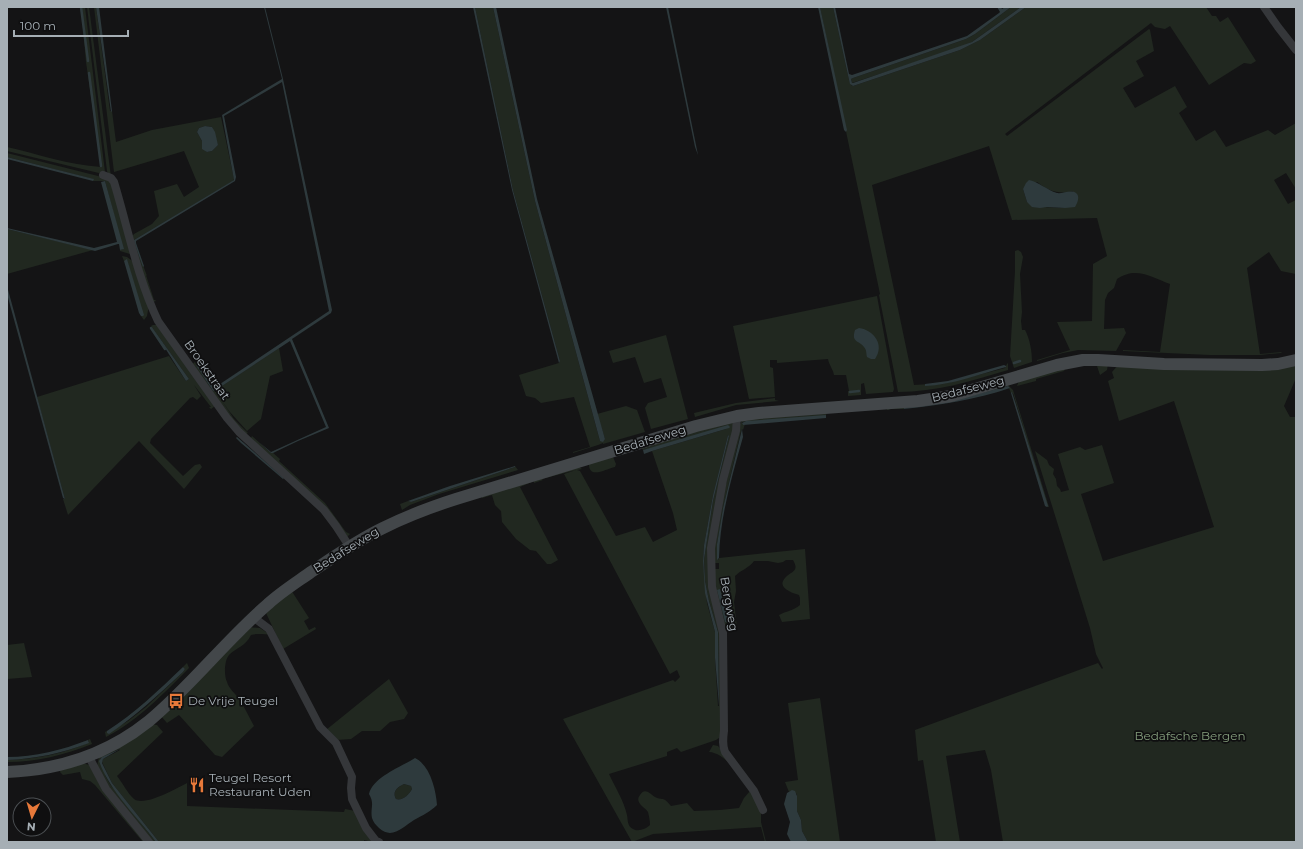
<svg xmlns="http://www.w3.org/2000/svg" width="1303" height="849" font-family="Montserrat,sans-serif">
<rect width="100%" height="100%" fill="#141415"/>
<g fill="#212820" fill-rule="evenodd">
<path d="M 81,7 L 85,7 L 105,172 L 103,174 L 7,151 L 7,147 C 38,154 69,165 101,167 L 86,62 Z"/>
<polygon points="87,7 89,7 111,177 109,175 107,171"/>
<path d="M 94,7 L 96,7 L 110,111 L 112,111 L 116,142 L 152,130 L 221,117 L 234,179 L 233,181 L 134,240 L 147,276 L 146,275 L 154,300 L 155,300 L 156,301 L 153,302 L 131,238 L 134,234 L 152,224 L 159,216 L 154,191 L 177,184 L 184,197 L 199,187 L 184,151 L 114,172 ZM 205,126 L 212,127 L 218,145 L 212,151 L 207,152 L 202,147 L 202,141 L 197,132 L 199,128 Z"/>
<polygon points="475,7 493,7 535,201 600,441 605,439 597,414 626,406 637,410 645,432 603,444 603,443 598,445 573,453 573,452 590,447 574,397 541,403 535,398 526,396 519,375 559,363 560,361 513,190"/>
<path d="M 820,7 L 833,7 L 849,80 L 851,85 L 853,86 L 960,50 L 980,40 L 1026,7 L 1206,7 L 1212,16 L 1216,16 L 1220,22 L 1228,17 L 1256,61 L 1251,64 L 1244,63 L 1209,85 L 1170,26 L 1165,29 L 1155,27 L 1151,23 L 1005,134 L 1007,136 L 1149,29 L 1150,30 L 1154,51 L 1136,61 L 1144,76 L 1123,88 L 1135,108 L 1175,86 L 1187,107 L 1179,113 L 1196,141 L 1215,130 L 1226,147 L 1268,130 L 1275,135 L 1296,123 L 1296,189 L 1286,173 L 1274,180 L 1288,204 L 1296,200 L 1296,274 L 1281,271 L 1269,252 L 1247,268 L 1260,354 L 1282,352 L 1281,353 L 1260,355 L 1210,355 L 1123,351 L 1123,350 L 1160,352 L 1170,284 C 1151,277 1136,266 1117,279 L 1114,288 L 1108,293 L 1105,300 L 1104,329 L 1124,328 L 1126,333 L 1116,351 L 1078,350 L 1063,353 L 1037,361 L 1037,360 L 1070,350 L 1057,322 L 1092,321 L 1093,264 L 1107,256 L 1097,218 L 1012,220 L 989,146 L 872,185 L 914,385 L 947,383 L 1005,368 L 1007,364 L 1008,363 L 1008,370 C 972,381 936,392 898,392 L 879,295 L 880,294 ZM 1037,182 C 1048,191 1060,195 1073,191 L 1065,208 L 1042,207 L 1027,202 L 1023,189 Z"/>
<polygon points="1011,7 1021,7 972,42 953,50 852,83 851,79 853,78 966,39 975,34"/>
<polygon points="7,153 102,177 111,180 133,255 120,251 120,250 123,249 105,181 93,181 93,179 7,157"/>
<polygon points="7,229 93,250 7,274"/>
<path d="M 1018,250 L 1021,252 L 1023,257 L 1020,274 L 1022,312 L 1021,321 L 1022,330 L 1025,330 C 1030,339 1032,352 1032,362 L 1014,368 L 1010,356 L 1015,271 L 1015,251 Z"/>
<polygon points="122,256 127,257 135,263 149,305 147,316 144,320 141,316 143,316 142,312 127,260 124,261"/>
<path d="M 877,296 L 894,389 L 893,392 L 866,394 L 864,383 L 861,384 L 861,395 L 848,396 L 848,391 L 849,391 L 846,375 L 834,375 C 833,369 829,365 828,359 L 777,363 L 777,360 L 770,360 L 770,367 L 773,368 L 775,397 L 749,399 L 733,326 Z"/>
<polygon points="153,325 159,325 215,406 211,409 209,407 211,407 194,385 201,396 197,400 193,397 190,398 151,439 150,443 183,476 195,465 200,464 202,467 184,489 139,441 68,515 63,499 65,499 37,397 169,356 186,381 189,379 151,326"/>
<polygon points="666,335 688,419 651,429 645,408 648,403 667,397 661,378 644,383 635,357 613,363 609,351"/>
<polygon points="279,348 283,371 270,376 261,419 247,431 229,411 218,395 234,419 248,433 244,435 191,365 195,362 213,391 216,390"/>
<polygon points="1093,363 1108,364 1107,370 1100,375 1097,366 1084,365 1065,369 1064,371 1036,379 1036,381 1017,386 1019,381 1022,379 1065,366"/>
<polygon points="1119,364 1296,364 1296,378 1284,406 1290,417 1296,417 1296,842 1003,842 991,770 985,750 946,756 960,842 936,842 923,760 918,761 915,730 1098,663 1102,669 1103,668 1096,654 1090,628 1035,451 1047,460 1049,465 1054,469 1053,474 1056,479 1057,486 1060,489 1061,492 1069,490 1058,454 1080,447 1085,450 1102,445 1114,483 1081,494 1103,561 1214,527 1174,401 1119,421 1108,381 1114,378 1112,372"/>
<polygon points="1008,385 1013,390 1049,507 1047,507 1013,393 1011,393 1009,388 1010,388 1008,386 959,399 904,407 904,409 889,409 890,410 887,410 887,408"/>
<polygon points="775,398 775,400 779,401 736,405 695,417 694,413 736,403"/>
<path d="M 827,411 L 826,415 L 824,416 L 742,422 L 743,425 L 745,424 L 743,430 L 742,429 L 741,431 L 723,508 L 717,544 L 718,560 L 719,558 L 805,549 L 810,619 L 782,622 L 779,615 C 786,611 793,611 800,605 L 800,598 L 799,595 C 793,593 776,588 785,578 C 791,571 800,572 793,560 L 786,560 L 783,562 L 778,563 L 768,561 L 754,561 C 749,568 741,570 735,576 L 736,591 L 734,602 L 737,628 L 724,629 L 715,593 L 715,569 L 719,569 L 719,563 L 715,563 L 715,534 L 739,426 L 743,419 Z"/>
<path d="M 729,421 L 734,424 L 710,547 L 720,625 L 723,730 L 719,738 L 716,740 L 681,752 L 677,748 L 667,752 L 667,756 L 609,774 C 615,787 624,801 627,815 C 628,820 627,826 633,829 C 638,832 646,829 650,825 C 650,821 649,816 648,812 C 645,807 634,803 640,795 C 645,787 650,794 655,797 C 664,801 663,796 671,806 L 687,803 L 694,811 L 720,810 L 739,808 L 744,798 L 750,791 C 740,778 727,753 709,752 L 713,745 L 718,746 L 744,779 L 761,811 L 761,822 L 766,842 L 765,842 L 761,827 L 653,834 L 632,842 L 563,719 L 673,680 L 675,682 L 680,677 L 677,670 L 670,674 L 564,474 L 576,470 L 542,479 L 543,480 L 534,483 L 534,481 L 520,487 L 558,560 L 551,564 L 547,564 L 536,551 L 530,550 L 516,539 L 502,522 L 501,511 L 495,505 L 492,495 L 482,498 L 481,495 L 579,467 L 582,469 L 577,470 L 580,471 L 616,536 L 645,527 L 653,542 L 677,530 L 673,513 L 652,451 L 729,428 L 643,450 L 642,448 ZM 728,435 L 729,436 L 713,501 L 704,560 L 705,581 L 709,601 L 718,632 L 719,706 L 718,706 L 715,658 L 715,632 L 707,603 L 703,561 L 704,545 L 713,495 Z"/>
<polygon points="252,436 271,453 272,452 280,459 279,461 325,503 346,532 350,534 347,537 250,440"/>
<path d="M 613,457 L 616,464 L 615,467 C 606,469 588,480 589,463 Z"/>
<polygon points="515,466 518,470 439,494 410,505 402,510 400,504 408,501 411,502 515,467"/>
<polygon points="291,590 309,618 304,621 309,630 315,627 316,629 283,649 266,613"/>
<path d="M 247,627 L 260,628 L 269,634 C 263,635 258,633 251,635 C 245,647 237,647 229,655 C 224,661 224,676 227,682 C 229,689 235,693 239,699 C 245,708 249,717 254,726 L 222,757 L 215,755 L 179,715 L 167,723 L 160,715 Z"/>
<polygon points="24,643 32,677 7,679 7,645"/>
<path d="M 187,663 L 189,668 C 164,693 139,720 106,737 L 105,732 L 107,731 L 107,733 L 128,721 L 146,707 L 183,672 L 185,669 L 183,667 Z"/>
<polygon points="389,679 408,713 404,719 390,722 380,731 362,731 351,739 336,740 326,730"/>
<polygon points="820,698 840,842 808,842 802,831 801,820 797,811 797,794 790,791 789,792 785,782 798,780 788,703"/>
<path d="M 150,724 L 157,725 L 163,732 L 117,776 C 122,782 128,794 134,799 C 145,807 177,788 187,783 L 187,806 L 344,812 L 345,809 L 355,811 L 373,842 L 364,840 L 364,842 L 159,842 L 112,783 L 102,762 L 103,759 L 120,750 L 119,749 L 100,759 L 106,777 L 110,784 L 156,842 L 152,842 L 111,791 L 97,766 L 99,757 Z"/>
<path d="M 90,739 L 92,744 C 64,755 37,762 7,762 L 7,760 C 35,759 64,754 89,742 L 88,740 Z"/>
<polygon points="83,763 89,765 93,770 99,784 146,842 143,842 95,785 90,781 82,779 80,772 63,775 60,772 61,769"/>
<path d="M 404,784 L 411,786 L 412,789 C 409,795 402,801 396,799 C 392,792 397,787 404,784 Z"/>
</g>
<g fill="#2e3a3d" fill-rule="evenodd">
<polygon points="96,7 99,7 112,111 111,112"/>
<polygon points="264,7 265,7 283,79 332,310 331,313 292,339 329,428 298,441 273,453 271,453 259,442 271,452 326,427 290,341 216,390 213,391 196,365 197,364 214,388 329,311 282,82 224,116 236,177 235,181 136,241 136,243 144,266 143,267 134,242 134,240 234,180 222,115 282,79"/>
<polygon points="473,7 475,7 513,190 560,361 559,363 512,190"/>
<polygon points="493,7 496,7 537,199 605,439 603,442 600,441 535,201"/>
<polygon points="666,7 668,7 698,155 695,147"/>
<polygon points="818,7 820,7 847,130 846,132 844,130"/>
<polygon points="833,7 835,7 849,74 852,75 967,36 999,13 1000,12 997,7 1001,7 1002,9 1005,7 1011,7 975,34 966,39 853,78 851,79 852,83 853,83 972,42 1021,7 1026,7 980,40 960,50 853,86 850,84 849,80"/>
<polygon points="205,126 212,127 215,132 218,145 212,151 207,152 202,149 202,141 197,132 199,128"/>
<polygon points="7,157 94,179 93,181 7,159"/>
<path d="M 1029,180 C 1039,182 1047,190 1057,193 C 1063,194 1071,189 1076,193 C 1080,196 1078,202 1075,207 L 1065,208 L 1047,207 L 1040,208 L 1032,207 L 1027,202 L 1023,189 L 1026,183 Z"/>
<polygon points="105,181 124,249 120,250 119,244 118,244 95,251 7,229 7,228 94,248 117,242 101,182"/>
<polygon points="127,259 144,315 143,316 141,316 139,313 124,261"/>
<polygon points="7,286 65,499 63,498 7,294"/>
<polygon points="151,326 189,379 186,381"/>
<path d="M 859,328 C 874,330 885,345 875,359 L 871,359 L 867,357 C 866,354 867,350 864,347 C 859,340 851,343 855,330 Z"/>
<path d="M 1004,365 L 1006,366 L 1006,367 C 980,374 952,385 925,386 L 925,384 L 948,381 Z"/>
<path d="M 1008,386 L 1010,388 C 975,400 940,405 904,409 L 904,407 L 959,399 Z"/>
<polygon points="1012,392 1048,506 1047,507 1045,506 1011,393"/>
<polygon points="826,415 826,418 743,425 742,423 746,421"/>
<polygon points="728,425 730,427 729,428 652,451 644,454 643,450"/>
<path d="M 742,429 L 743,437 C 732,476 720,516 719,558 L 717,560 L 717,544 L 723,508 Z"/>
<polygon points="728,435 729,436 713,501 704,560 705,581 709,601 718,632 719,706 715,658 715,632 705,593 703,561 704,545 713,495"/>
<polygon points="237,437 284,478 283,479 241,443 236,438"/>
<polygon points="515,466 515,467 411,502 408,501 450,486"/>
<polygon points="720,589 730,622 729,623 725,622 717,590"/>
<path d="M 183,667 L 185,669 L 183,672 C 159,694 136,716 109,734 L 107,733 L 107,731 C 135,713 159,690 183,667 Z"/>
<path d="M 88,740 L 89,743 C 63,753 35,759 7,760 L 7,757 C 35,757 62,750 88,740 Z"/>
<path d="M 120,749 L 103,759 L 102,763 L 112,783 L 159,842 L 156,842 C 137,816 110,792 99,761 L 102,757 Z"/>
<path d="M 415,758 C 430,765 436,790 437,805 C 430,812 423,815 414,820 C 403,827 392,840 379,828 C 376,825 373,822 372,818 C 370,808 375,804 369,794 C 373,777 401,767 415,758 ZM 404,784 L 411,786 L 412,789 C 409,795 402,801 396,799 C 392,792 397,787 404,784 Z"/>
<polygon points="792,790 795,791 797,796 797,811 801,820 802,831 808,842 791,842 787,834 790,822 784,804 787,793"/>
</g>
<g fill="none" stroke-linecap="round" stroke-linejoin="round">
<g stroke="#2e3a3d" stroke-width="2.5">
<polyline points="81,7 88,61"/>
<polyline points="89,73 101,166"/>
<polyline points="151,328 165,349"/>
<polyline points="1014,363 1020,361"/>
<polyline points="850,392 859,391"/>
</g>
<g stroke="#35373a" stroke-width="8">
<polyline points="1264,7 1278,27 1296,50"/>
<path d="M 103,175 L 111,178 L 114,182 C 128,228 137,277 158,321 L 227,418 L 239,432 L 324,510 L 336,526 L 349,546"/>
<path d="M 737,416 L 736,431 L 723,480 L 711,548 L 712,587 L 723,633 L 724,731 C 723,739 722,745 725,752 L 754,791 L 763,810"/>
<polyline points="253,617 269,629 320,727 336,743 352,777 351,788 352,799 366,828 376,841 379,842"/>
<polyline points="89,757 106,789 149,842"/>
</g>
<path stroke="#43474a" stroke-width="12" d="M 7,772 C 59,770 108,754 149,721 C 191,686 226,640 268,604 C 281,592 297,582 311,572 C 335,556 358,540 383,528 C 407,516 431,507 456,499 L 696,426 L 737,416 L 759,413 L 918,401 L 951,396 L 1057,365 L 1083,360 L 1098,360 L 1164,364 L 1262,365 L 1278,364 L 1296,360"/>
</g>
<defs>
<symbol id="bus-bare" viewBox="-9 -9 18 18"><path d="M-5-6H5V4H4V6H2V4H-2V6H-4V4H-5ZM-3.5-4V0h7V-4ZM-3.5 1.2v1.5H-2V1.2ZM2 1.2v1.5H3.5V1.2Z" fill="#e7793a" stroke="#0f0f10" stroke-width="2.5" paint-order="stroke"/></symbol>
<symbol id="restaurant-bare" viewBox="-9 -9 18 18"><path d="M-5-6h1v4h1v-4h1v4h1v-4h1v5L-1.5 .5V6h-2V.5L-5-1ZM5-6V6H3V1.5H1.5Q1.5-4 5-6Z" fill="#e7793a" stroke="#0f0f10" stroke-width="2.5" paint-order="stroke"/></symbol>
</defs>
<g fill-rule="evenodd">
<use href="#bus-bare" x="165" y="690" width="22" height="22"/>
<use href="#restaurant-bare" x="186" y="774" width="22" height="22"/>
</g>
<g text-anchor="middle" stroke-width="3.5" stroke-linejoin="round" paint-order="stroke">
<g font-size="12" fill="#a6afb5" stroke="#0f0f10">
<text transform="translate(207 370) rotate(55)" y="4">Broekstraat</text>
<text transform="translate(968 389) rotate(-14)" y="4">Bedafseweg</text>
<text transform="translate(650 440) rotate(-17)" y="4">Bedafseweg</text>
<text transform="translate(346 550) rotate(-32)" y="4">Bedafseweg</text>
<text transform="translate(729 604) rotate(80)" y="4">Bergweg</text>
</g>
<g font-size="12" fill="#a6afb5" stroke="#0f0f10" text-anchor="start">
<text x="188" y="705">De Vrije Teugel</text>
<text x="209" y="782">Teugel Resort<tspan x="209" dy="14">Restaurant Uden</tspan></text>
</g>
<g font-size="12" fill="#869f7e" stroke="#0f0f10">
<text x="1190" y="740">Bedafsche Bergen</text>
</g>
</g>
<rect width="1303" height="849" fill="none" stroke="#a6afb5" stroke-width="16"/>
<g transform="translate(32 817) rotate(185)"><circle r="19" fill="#0f0f10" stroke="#4b4f52"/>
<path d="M0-3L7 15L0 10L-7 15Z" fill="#e7793a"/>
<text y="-6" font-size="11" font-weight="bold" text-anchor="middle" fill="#a6afb5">N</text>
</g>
<path d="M14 30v6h114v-6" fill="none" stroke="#a6afb5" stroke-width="2"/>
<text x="20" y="30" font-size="12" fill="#a6afb5" stroke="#0f0f10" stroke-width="3" paint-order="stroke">100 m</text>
</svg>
